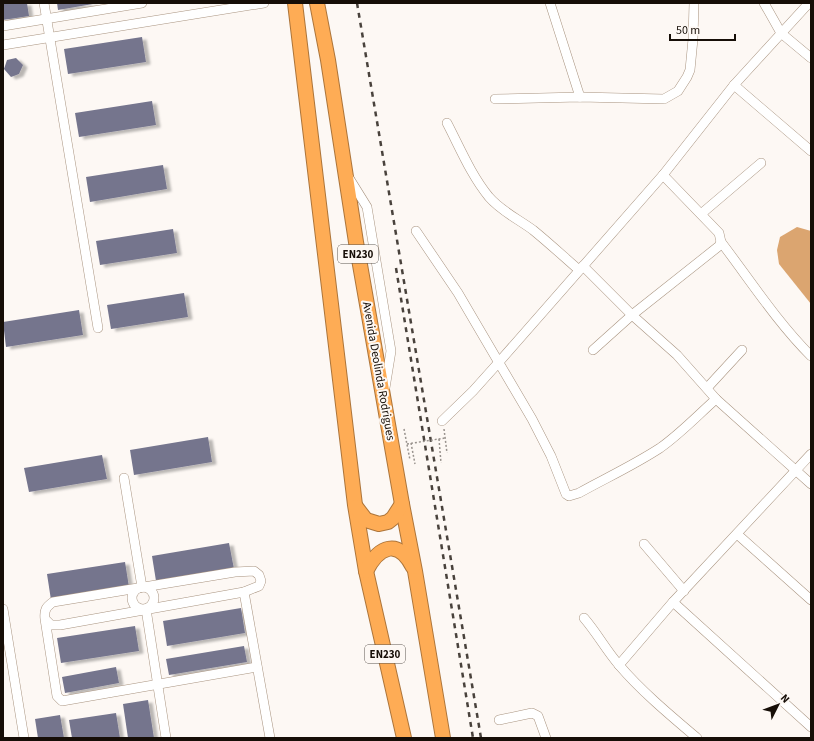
<svg xmlns="http://www.w3.org/2000/svg" width="814" height="741" font-family="'Source Sans 3',sans-serif">
<defs>
<filter id="shadow"><feDropShadow dx="4.5" dy="2.5" stdDeviation="1" flood-color="#0004"/></filter>
</defs>
<rect width="100%" height="100%" fill="#fdf8f4"/>
<polygon fill="#dba570" points="797,227 811,231 811,304 779,264 777,250 780,237"/>
<g fill="#75758d" filter="url(#shadow)">
<polygon points="3,3 27,3 29,16 3,20"/>
<polygon points="57,3 93,3 93,4 58,10"/>
<polygon points="142,37 146,62 68,74 64,49"/>
<polygon points="16,58 23,65 19,74 11,77 4,69 7,60"/>
<polygon points="152,101 156,125 79,137 75,113"/>
<polygon points="163,165 167,189 90,202 86,177"/>
<polygon points="173,229 177,253 100,265 96,241"/>
<polygon points="184,293 188,317 111,329 107,305"/>
<polygon points="79,310 83,335 6,347 3,322"/>
<polygon points="208,437 212,462 134,475 130,450"/>
<polygon points="102,455 107,479 29,492 24,468"/>
<polygon points="229,543 234,569 156,581 152,556"/>
<polygon points="125,562 129,587 51,600 47,574"/>
<polygon points="241,608 245,633 167,646 163,621"/>
<polygon points="135,626 139,651 61,663 57,638"/>
<polygon points="244,646 247,662 169,675 166,659"/>
<polygon points="116,667 119,683 65,693 62,677"/>
<polygon points="148,700 154,738 128,738 123,704"/>
<polygon points="116,713 120,738 72,738 69,720"/>
<polygon points="60,715 64,738 38,738 35,719"/>
</g>
<g fill="none" stroke-linecap="round" stroke-linejoin="round">
<defs>
<g id="minor">
<polyline points="44,3 98,328"/>
<polyline points="550,3 580,97"/>
<polyline points="764,3 781,33 811,58"/>
<polyline points="3,26 142,3"/>
<polyline points="3,45 264,3"/>
<polyline points="734,85 811,151"/>
<polyline points="495,99 580,97 664,99 678,91 687,77 690,70 693,39 694,3"/>
<path d="M 447,123 C 460,148 471,175 489,197 C 501,211 518,219 533,230 C 549,243 564,257 579,270"/>
<path d="M 663,175 L 719,233 L 721,242 C 750,280 777,322 811,356"/>
<polyline points="349,178 367,207 391,351 385,388"/>
<polyline points="701,214 761,163"/>
<path d="M 416,231 L 458,293 L 532,419 L 551,456 L 566,494 L 569,496 L 579,493 C 606,478 634,465 660,448 C 680,434 698,415 716,399"/>
<polyline points="583,266 632,315 677,355 716,399 811,484"/>
<polyline points="593,350 632,315 719,246 721,242"/>
<polyline points="707,388 742,350"/>
<polyline points="442,421 473,391 499,362 663,175 734,85 809,3"/>
<polyline points="124,478 142,587"/>
<polyline points="737,534 811,600"/>
<polyline points="644,544 684,591"/>
<circle cx="143" cy="598" r="11"/>
<polyline points="244,592 270,738"/>
<polyline points="673,602 811,727"/>
<polyline points="3,609 24,738"/>
<polyline points="146,609 166,738"/>
<path d="M 584,618 C 597,633 606,650 619,665 C 641,691 671,716 697,738"/>
<path d="M 45,619 L 51,625 L 60,625 L 244,592 L 259,586 L 261,581 L 259,575 L 254,571 L 235,572 L 53,602 C 46,607 44,610 45,619 L 57,696 L 62,701 L 257,667"/>
<polyline points="619,665 673,602 811,454"/>
<polyline points="499,720 532,713 538,716 546,738"/>
</g>
<g id="highway">
<polyline points="295,3 355,505 366,571 404,738"/>
<polyline points="317,3 328,60 356,242 402,504 415,571 443,738"/>
<polyline points="356,507 366,520 379,524 388,522 393,518 402,504"/>
<path d="M 366,571 C 379,546 398,538 413,567"/>
</g>
</defs>
<use href="#minor" stroke="#a99480" stroke-width="10"/>
<use href="#highway" stroke="#ad753a" stroke-width="16"/>
<g stroke="#98928d" stroke-width="1.5" stroke-dasharray="2 2" stroke-linecap="butt">
<polyline points="404,429 410,460"/>
<polyline points="444,429 447,453"/>
<polyline points="439,439 441,463"/>
<polyline points="411,443 415,464"/>
</g>
<use href="#minor" stroke="#fff" stroke-width="9"/>
<use href="#highway" stroke="#feac55" stroke-width="14"/>
<g stroke="#49423c" stroke-width="2.5" stroke-dasharray="5 5" stroke-linecap="butt">
<polyline points="357,3 481,738"/>
<polyline points="396,268 473,738"/>
</g>
<polyline stroke="#98928d" stroke-width="1.5" stroke-dasharray="2 2" stroke-linecap="butt" points="407,444 445,438"/>
</g>
<g text-anchor="middle" stroke-width="4" stroke-linejoin="round" paint-order="stroke">
<g fill="#fdf8f4" stroke="#5b544e" stroke-width="1">
<rect x="338" y="245" width="40" height="18" rx="3"/>
<rect x="365" y="645" width="40" height="18" rx="3"/>
</g>
<g font-size="11" font-weight="bold" fill="#160e07">
<text x="358" y="258">EN230</text>
<text x="385" y="658">EN230</text>
</g>
<g font-size="12" fill="#160e07" stroke="#fdf8f4">
<text transform="translate(379 371) rotate(80)" y="4">Avenida Deolinda Rodrigues</text>
</g>
</g>
<rect width="814" height="741" fill="none" stroke="#160e07" stroke-width="8"/>
<g transform="translate(778 705) rotate(48)" stroke="#fdf8f4" stroke-width="3" paint-order="stroke">
<path d="M0-3L7 15L0 10L-7 15Z" fill="#160e07"/>
<text y="-6" font-size="11" font-weight="bold" text-anchor="middle" fill="#160e07">N</text>
</g>
<path d="M670 34v6h65v-6" fill="none" stroke="#160e07" stroke-width="2"/>
<text x="676" y="34" font-size="12" fill="#160e07" stroke="#fdf8f4" stroke-width="3" paint-order="stroke">50 m</text>
</svg>
